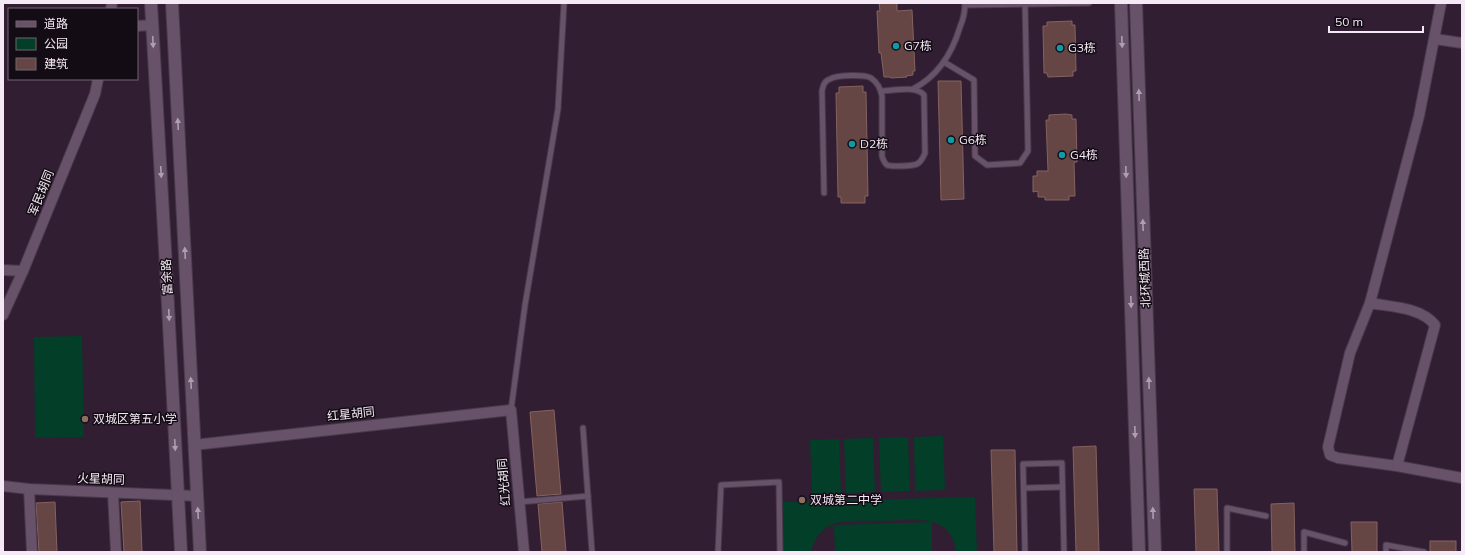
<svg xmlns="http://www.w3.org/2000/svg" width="1465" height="555" font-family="Mulish,'Noto Sans SC',sans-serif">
<rect width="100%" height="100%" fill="#311e33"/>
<g fill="#033e28">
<polygon points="82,336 84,437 35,438 34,337"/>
<polygon points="943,436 945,490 915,491 914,437"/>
<polygon points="908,437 910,491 881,492 879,438"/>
<polygon points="873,438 875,492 846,493 844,439"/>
<polygon points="839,439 841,493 812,494 810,440"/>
<path d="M 975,497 L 977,552 L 956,552 C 952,511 909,520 881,521 C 867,521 851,520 837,523 C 823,527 814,537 811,552 L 783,552 L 782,502 Z"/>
<polygon points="932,522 932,552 835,552 834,525"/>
</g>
<g fill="#664644" stroke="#846260">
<polygon points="879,3 897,3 897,11 912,10 915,71 913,71 913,75 906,76 907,77 891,78 890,77 884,77 881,53 879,53 877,11 880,11"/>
<polygon points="1072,21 1072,25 1075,25 1076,71 1073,71 1073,76 1048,77 1047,73 1044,73 1043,26 1047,26 1047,22"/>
<polygon points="938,81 961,81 964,199 941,200"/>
<polygon points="863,86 863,92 866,92 868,196 865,196 865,203 841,203 841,197 838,197 836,93 839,93 839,87"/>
<polygon points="1066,114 1072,115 1072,119 1076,119 1077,162 1074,162 1075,196 1069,196 1069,200 1045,200 1045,197 1038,197 1038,191 1033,192 1033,176 1037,176 1037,171 1048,171 1046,120 1049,120 1049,115"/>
<polygon points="554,410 561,494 537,496 530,412"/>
<polygon points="1096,446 1099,552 1076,552 1073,447"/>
<polygon points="991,450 1015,450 1017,552 994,552"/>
<polygon points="1194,489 1217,489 1219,552 1196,552"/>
<polygon points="140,501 142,552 124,552 121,502"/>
<polygon points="55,502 57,552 39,552 36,503"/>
<polygon points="562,502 566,552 542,552 538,504"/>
<polygon points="1294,503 1295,552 1272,552 1271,504"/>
<polygon points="1351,522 1377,522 1377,552 1352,552"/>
<rect x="1430" y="541" width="26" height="11"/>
</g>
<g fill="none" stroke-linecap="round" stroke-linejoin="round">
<defs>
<g id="lane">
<polyline points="965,5 1089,3"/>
<polyline points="944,62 974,80 975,156 987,165 1020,163 1028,151 1025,3"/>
<path d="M 913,89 C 938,76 952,54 960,27 C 963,20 965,11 965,3"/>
<path d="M 824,193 L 822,91 C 823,86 824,81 830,79 C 836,75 865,74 871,78 C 878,83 880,88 882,96 L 882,156 C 883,159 884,163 887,165 C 891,167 913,166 917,164 C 921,162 923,158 925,153 L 924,95 C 916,85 892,91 881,91"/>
<polyline points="511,410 525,305 558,109 564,3"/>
<polyline points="583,428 592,552"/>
<polyline points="1024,488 1062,487"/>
<polyline points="519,502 588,496"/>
<polyline points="718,552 721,485 779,482 780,552"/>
<polyline points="1025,552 1023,464 1062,463 1064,552"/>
<polyline points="1227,552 1227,508 1266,516"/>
<polyline points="1304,552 1304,532 1345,543"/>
<polyline points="1386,552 1386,545 1424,552"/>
</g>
<g id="street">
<polyline points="1441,3 1419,116 1370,303 1350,353 1328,447 1330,455 1338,458 1397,466 1462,478"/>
<polyline points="111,9 112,3"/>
<polyline points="137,26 152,25"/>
<polyline points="1435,39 1462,43"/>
<polyline points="3,270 23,271"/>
<path d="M 1370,303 C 1391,307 1421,307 1435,325 L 1397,466"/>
<polyline points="3,315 23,271 95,94 98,79"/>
<polyline points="194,445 511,410 524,552"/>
<polyline points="3,486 29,489 197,496"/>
<polyline points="29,489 32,552"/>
<polyline points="113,493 116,552"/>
</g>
<g id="secondary">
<polyline points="151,3 165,249 181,552"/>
<polyline points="172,3 200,552"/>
<polyline points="1121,3 1139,552"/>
<polyline points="1136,3 1155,552"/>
</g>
</defs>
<use href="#lane" stroke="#493a4a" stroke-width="7"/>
<use href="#street" stroke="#493a4a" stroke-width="12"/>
<use href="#secondary" stroke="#493a4a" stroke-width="14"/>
<use href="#lane" stroke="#675269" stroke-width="5"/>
<use href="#street" stroke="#675269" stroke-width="10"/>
<use href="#secondary" stroke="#675269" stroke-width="12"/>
</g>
<defs><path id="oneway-solid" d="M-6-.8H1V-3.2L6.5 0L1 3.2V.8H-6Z"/></defs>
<g fill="#ae9eb0">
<use href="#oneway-solid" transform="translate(153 42) rotate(87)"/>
<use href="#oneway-solid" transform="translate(1122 42) rotate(88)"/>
<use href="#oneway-solid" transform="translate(1139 95) rotate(-92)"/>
<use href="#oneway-solid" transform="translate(178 124) rotate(-93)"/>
<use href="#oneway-solid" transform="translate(161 172) rotate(87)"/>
<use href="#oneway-solid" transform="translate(1126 172) rotate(88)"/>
<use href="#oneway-solid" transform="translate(1143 225) rotate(-92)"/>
<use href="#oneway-solid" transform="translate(185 253) rotate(-93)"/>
<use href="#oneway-solid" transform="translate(1131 302) rotate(88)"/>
<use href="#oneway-solid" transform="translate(169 315) rotate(87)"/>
<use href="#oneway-solid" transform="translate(191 383) rotate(-93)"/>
<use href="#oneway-solid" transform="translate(1149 383) rotate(-92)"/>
<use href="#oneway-solid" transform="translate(1135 432) rotate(88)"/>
<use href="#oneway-solid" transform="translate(175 445) rotate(87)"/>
<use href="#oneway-solid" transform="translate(198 513) rotate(-93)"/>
<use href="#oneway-solid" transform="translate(1153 513) rotate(-92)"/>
</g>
<g fill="#0f9aa8" stroke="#140c15" stroke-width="1.5">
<circle cx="896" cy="46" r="4"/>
<circle cx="1060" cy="48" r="4"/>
<circle cx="951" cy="140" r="4"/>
<circle cx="852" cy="144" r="4"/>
<circle cx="1062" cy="155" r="4"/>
</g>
<g fill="#8d6e63" stroke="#140c15" stroke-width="1.5">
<circle cx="85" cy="419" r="4"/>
<circle cx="802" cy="500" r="4"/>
</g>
<g text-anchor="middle" stroke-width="3" stroke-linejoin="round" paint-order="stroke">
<g font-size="12" fill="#f5e9f6" stroke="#140c15" text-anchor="start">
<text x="904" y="50">G7栋</text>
<text x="1068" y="52">G3栋</text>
<text x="959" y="144">G6栋</text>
<text x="860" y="148">D2栋</text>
<text x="1070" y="159">G4栋</text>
<text x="93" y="423">双城区第五小学</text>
<text x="810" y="504">双城第二中学</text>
</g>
<g font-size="12" fill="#f5e9f6" stroke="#140c15">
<text transform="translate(41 193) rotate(-68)" y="4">军民胡同</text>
<text transform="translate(167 277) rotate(-93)" y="4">富余路</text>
<text transform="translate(1145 278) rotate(-92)" y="4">北环城西路</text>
<text transform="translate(351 414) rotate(-6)" y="4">红星胡同</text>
<text transform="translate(101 479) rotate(2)" y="4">火星胡同</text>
<text transform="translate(504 482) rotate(-95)" y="4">红光胡同</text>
</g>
</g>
<rect width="1465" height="555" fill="none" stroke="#f5e9f6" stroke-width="8"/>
<rect x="8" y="8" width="130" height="72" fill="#140c15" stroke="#6e646f"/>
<rect x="16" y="21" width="20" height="6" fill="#675269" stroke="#6e646f"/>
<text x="44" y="28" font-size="12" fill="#f5e9f6">道路</text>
<rect x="16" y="38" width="20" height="12" fill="#033e28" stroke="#6e646f"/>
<text x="44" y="48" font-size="12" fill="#f5e9f6">公园</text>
<rect x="16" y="58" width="20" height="12" fill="#664644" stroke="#6e646f"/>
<text x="44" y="68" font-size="12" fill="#f5e9f6">建筑</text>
<path d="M1329 26v6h94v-6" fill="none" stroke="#f5e9f6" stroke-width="2"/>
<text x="1335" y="26" font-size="12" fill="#f5e9f6" stroke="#140c15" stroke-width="3" paint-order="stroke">50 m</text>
</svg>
